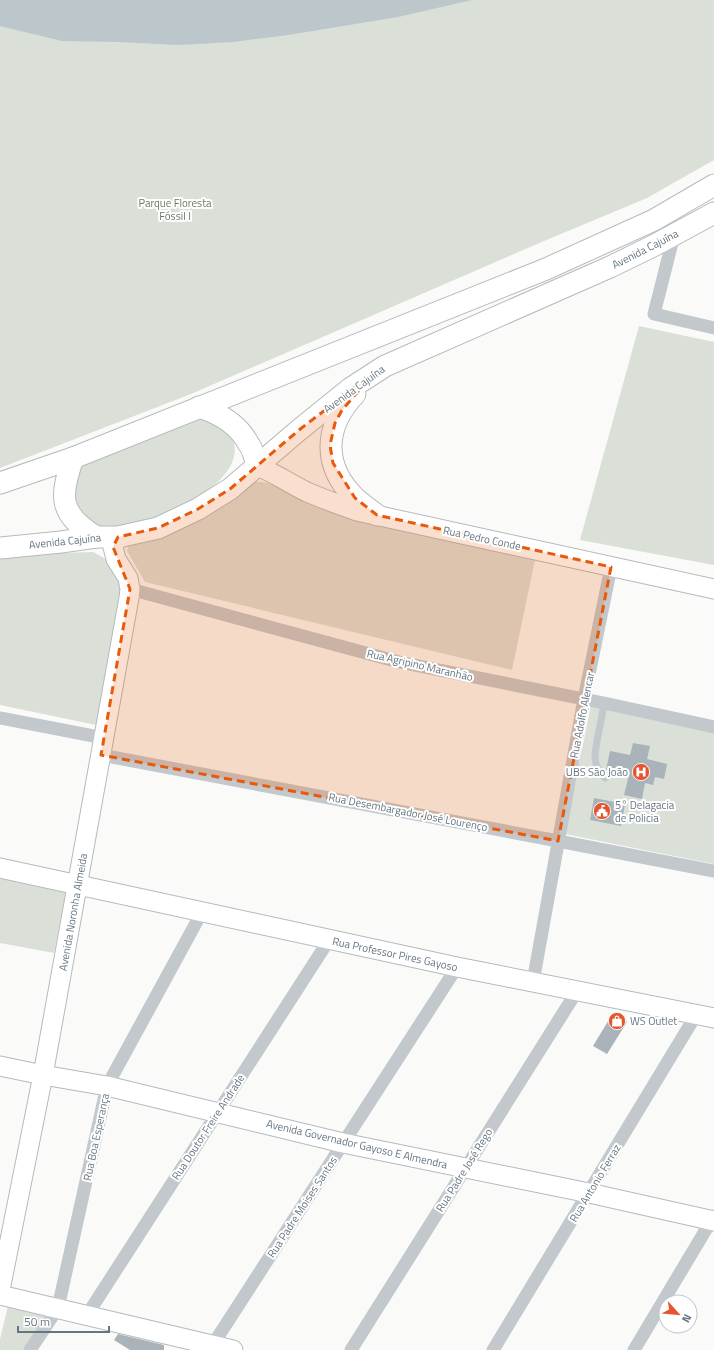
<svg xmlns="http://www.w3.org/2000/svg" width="714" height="1350" font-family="'Titillium Web',sans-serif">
<rect width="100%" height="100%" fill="#fafaf8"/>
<g fill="#dadfd7">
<polygon points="466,0 714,0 714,160 647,198 544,241 191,394 0,468 0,4"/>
<polygon points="639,326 714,342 714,565 580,540"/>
<path d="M 202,414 C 208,418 228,430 231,436 C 251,472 187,507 161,517 C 144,523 115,529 98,526 C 86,524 77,507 71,498 L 79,464 Z"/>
<polygon points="246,480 268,483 310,501 536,555 512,670 145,582 127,551 129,544"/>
<polygon points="93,552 109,561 123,581 96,725 0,705 0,555"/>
<polygon points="591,705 714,731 714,864 565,834"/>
<polygon points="0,878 66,891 54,953 0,943"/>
<polygon points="8,1306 46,1316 24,1350 0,1350 0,1339"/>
</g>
<polygon fill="#bbc7cb" points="0,0 472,0 398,17 288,35 233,42 178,45 119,42 62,41 8,28 0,26"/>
<g fill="#aab3b9">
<polygon points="633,743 650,746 647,759 667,764 664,779 655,777 653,785 645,783 642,799 624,795 629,775 606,770 610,751 630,755"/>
<polygon points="594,798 625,804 621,826 590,820"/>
<polygon points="613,1013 627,1022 607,1054 593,1046"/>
<polygon points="118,1334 164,1345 164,1350 130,1350 114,1340"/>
</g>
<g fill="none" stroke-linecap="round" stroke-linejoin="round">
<defs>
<g id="secondary">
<path d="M 257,466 C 275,473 290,484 307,492 C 323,499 340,505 357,511 L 714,589"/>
<polyline points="0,868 457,967 714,1018"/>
<polyline points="0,1066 43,1075 107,1086 343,1143 589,1193 714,1221"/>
<polyline points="0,1290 43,1075 129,598 130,589 128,578 116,559 113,547 118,537"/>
<polyline points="0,1295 233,1350"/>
</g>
<g id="primary">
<path d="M 355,394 C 324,427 322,465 355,498 C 362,504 370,510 377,515"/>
<path d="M 199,407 C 218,413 238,424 248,443 C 253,449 255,458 257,466"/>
<path d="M 73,458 C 60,497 58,513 96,537"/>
<polyline points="0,483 73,458 546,269 654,220 714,185"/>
<polyline points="0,548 61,542 96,537 118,537 158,528 198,509 230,489 299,430 351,388 385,366 610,267 653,246 714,213"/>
</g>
</defs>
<use href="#secondary" stroke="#b3babf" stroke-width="21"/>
<use href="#primary" stroke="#b5babe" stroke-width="23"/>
<path stroke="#c3c8cc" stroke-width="7" d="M 604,703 C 602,720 596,740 595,756 C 595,764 599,773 605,778"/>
<g stroke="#c3c8cc" stroke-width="13">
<polyline points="674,235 654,314 714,328"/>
<polyline points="130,589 399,662 604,703 714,727"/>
<polyline points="0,718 104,738"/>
<polyline points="101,755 558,841 714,871"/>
<polyline points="533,982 584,699 611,567"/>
<polyline points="87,1315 329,940"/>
<polyline points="212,1346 457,967"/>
<polyline points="30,1350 58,1308 107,1086 202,912"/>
<polyline points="351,1350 577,991"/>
<polyline points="493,1350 696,1015"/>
<polyline points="634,1350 714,1216"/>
</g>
<use href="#secondary" stroke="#fff" stroke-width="19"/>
<use href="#primary" stroke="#fff" stroke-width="21"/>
</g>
<path fill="#e8590c" fill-opacity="0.2" stroke="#e8590c" stroke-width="3" stroke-dasharray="8 5" stroke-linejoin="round" d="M 376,371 L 342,410 L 335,423 L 330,445 L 333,463 L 355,498 L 377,515 L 611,567 L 558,841 L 101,755 L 130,589 L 113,547 L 118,537 L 158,528 L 198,509 L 230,489 L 299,430 Z"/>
<defs>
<symbol id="hospital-disc" viewBox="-11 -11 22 22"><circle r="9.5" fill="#e4572e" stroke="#fff"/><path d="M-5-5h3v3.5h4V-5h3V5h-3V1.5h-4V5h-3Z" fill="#fff"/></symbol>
<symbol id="civic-disc" viewBox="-11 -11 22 22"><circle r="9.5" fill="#e4572e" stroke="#fff"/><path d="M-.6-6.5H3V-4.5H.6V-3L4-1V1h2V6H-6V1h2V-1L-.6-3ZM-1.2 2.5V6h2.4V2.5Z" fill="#fff"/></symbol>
<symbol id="shop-disc" viewBox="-11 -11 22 22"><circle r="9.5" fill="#e4572e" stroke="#fff"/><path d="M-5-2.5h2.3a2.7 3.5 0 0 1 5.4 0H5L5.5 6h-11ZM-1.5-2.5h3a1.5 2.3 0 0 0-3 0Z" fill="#fff"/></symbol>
</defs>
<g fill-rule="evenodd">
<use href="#hospital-disc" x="631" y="762" width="20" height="20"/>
<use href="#civic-disc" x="592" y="801" width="20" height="20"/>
<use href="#shop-disc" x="607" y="1011" width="20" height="20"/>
</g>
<g text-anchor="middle" stroke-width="4" stroke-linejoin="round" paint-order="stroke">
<g font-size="11" fill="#687a64" stroke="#fff">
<text x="175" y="207">Parque Floresta<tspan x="175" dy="13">Fóssil I</tspan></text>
</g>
<g font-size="11" fill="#657683" stroke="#fff">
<text transform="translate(645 249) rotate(-27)" y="4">Avenida Cajuína</text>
<text transform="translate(354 389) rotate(-36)" y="4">Avenida Cajuína</text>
<text transform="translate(482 538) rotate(12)" y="4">Rua Pedro Conde</text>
<text transform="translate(65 541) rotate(-6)" y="4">Avenida Cajuína</text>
<text transform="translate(420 665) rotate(13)" y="4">Rua Agripino Maranhão</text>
<text transform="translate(582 715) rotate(-79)" y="4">Rua Adolfo Alencar</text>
<text transform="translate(408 812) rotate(11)" y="4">Rua Desembargador José Lourenço</text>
<text transform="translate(73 912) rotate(-80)" y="4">Avenida Noronha Almeida</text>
<text transform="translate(395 954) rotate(12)" y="4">Rua Professor Pires Gayoso</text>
<text transform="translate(208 1127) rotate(-57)" y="4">Rua Doutor Freire Andrade</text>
<text transform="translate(96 1137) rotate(-78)" y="4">Rua Boa Esperança</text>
<text transform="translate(357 1144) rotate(13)" y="4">Avenida Governador Gayoso E Almendra</text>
<text transform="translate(464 1170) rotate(-58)" y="4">Rua Padre José Rego</text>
<text transform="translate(595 1183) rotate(-59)" y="4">Rua Antonio Ferraz</text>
<text transform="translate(302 1207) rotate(-57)" y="4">Rua Padre Moises Santos</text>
</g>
<g font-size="11" fill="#657683" stroke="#fff" text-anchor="start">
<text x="628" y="776" text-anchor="end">UBS São João</text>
<text x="615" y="809">5° Delagacia<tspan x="615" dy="13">de Policia</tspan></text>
<text x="630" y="1025">WS Outlet</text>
</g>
</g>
<g transform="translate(678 1314) rotate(117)"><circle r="19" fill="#ffffff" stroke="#c1c8cd"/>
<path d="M0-3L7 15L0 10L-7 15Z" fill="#e4572e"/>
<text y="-6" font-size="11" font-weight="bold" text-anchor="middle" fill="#657683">N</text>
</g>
<path d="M18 1326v6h91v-6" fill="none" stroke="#657683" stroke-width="2"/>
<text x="24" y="1326" font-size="12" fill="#657683" stroke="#ffffff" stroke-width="3" paint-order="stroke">50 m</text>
</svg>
